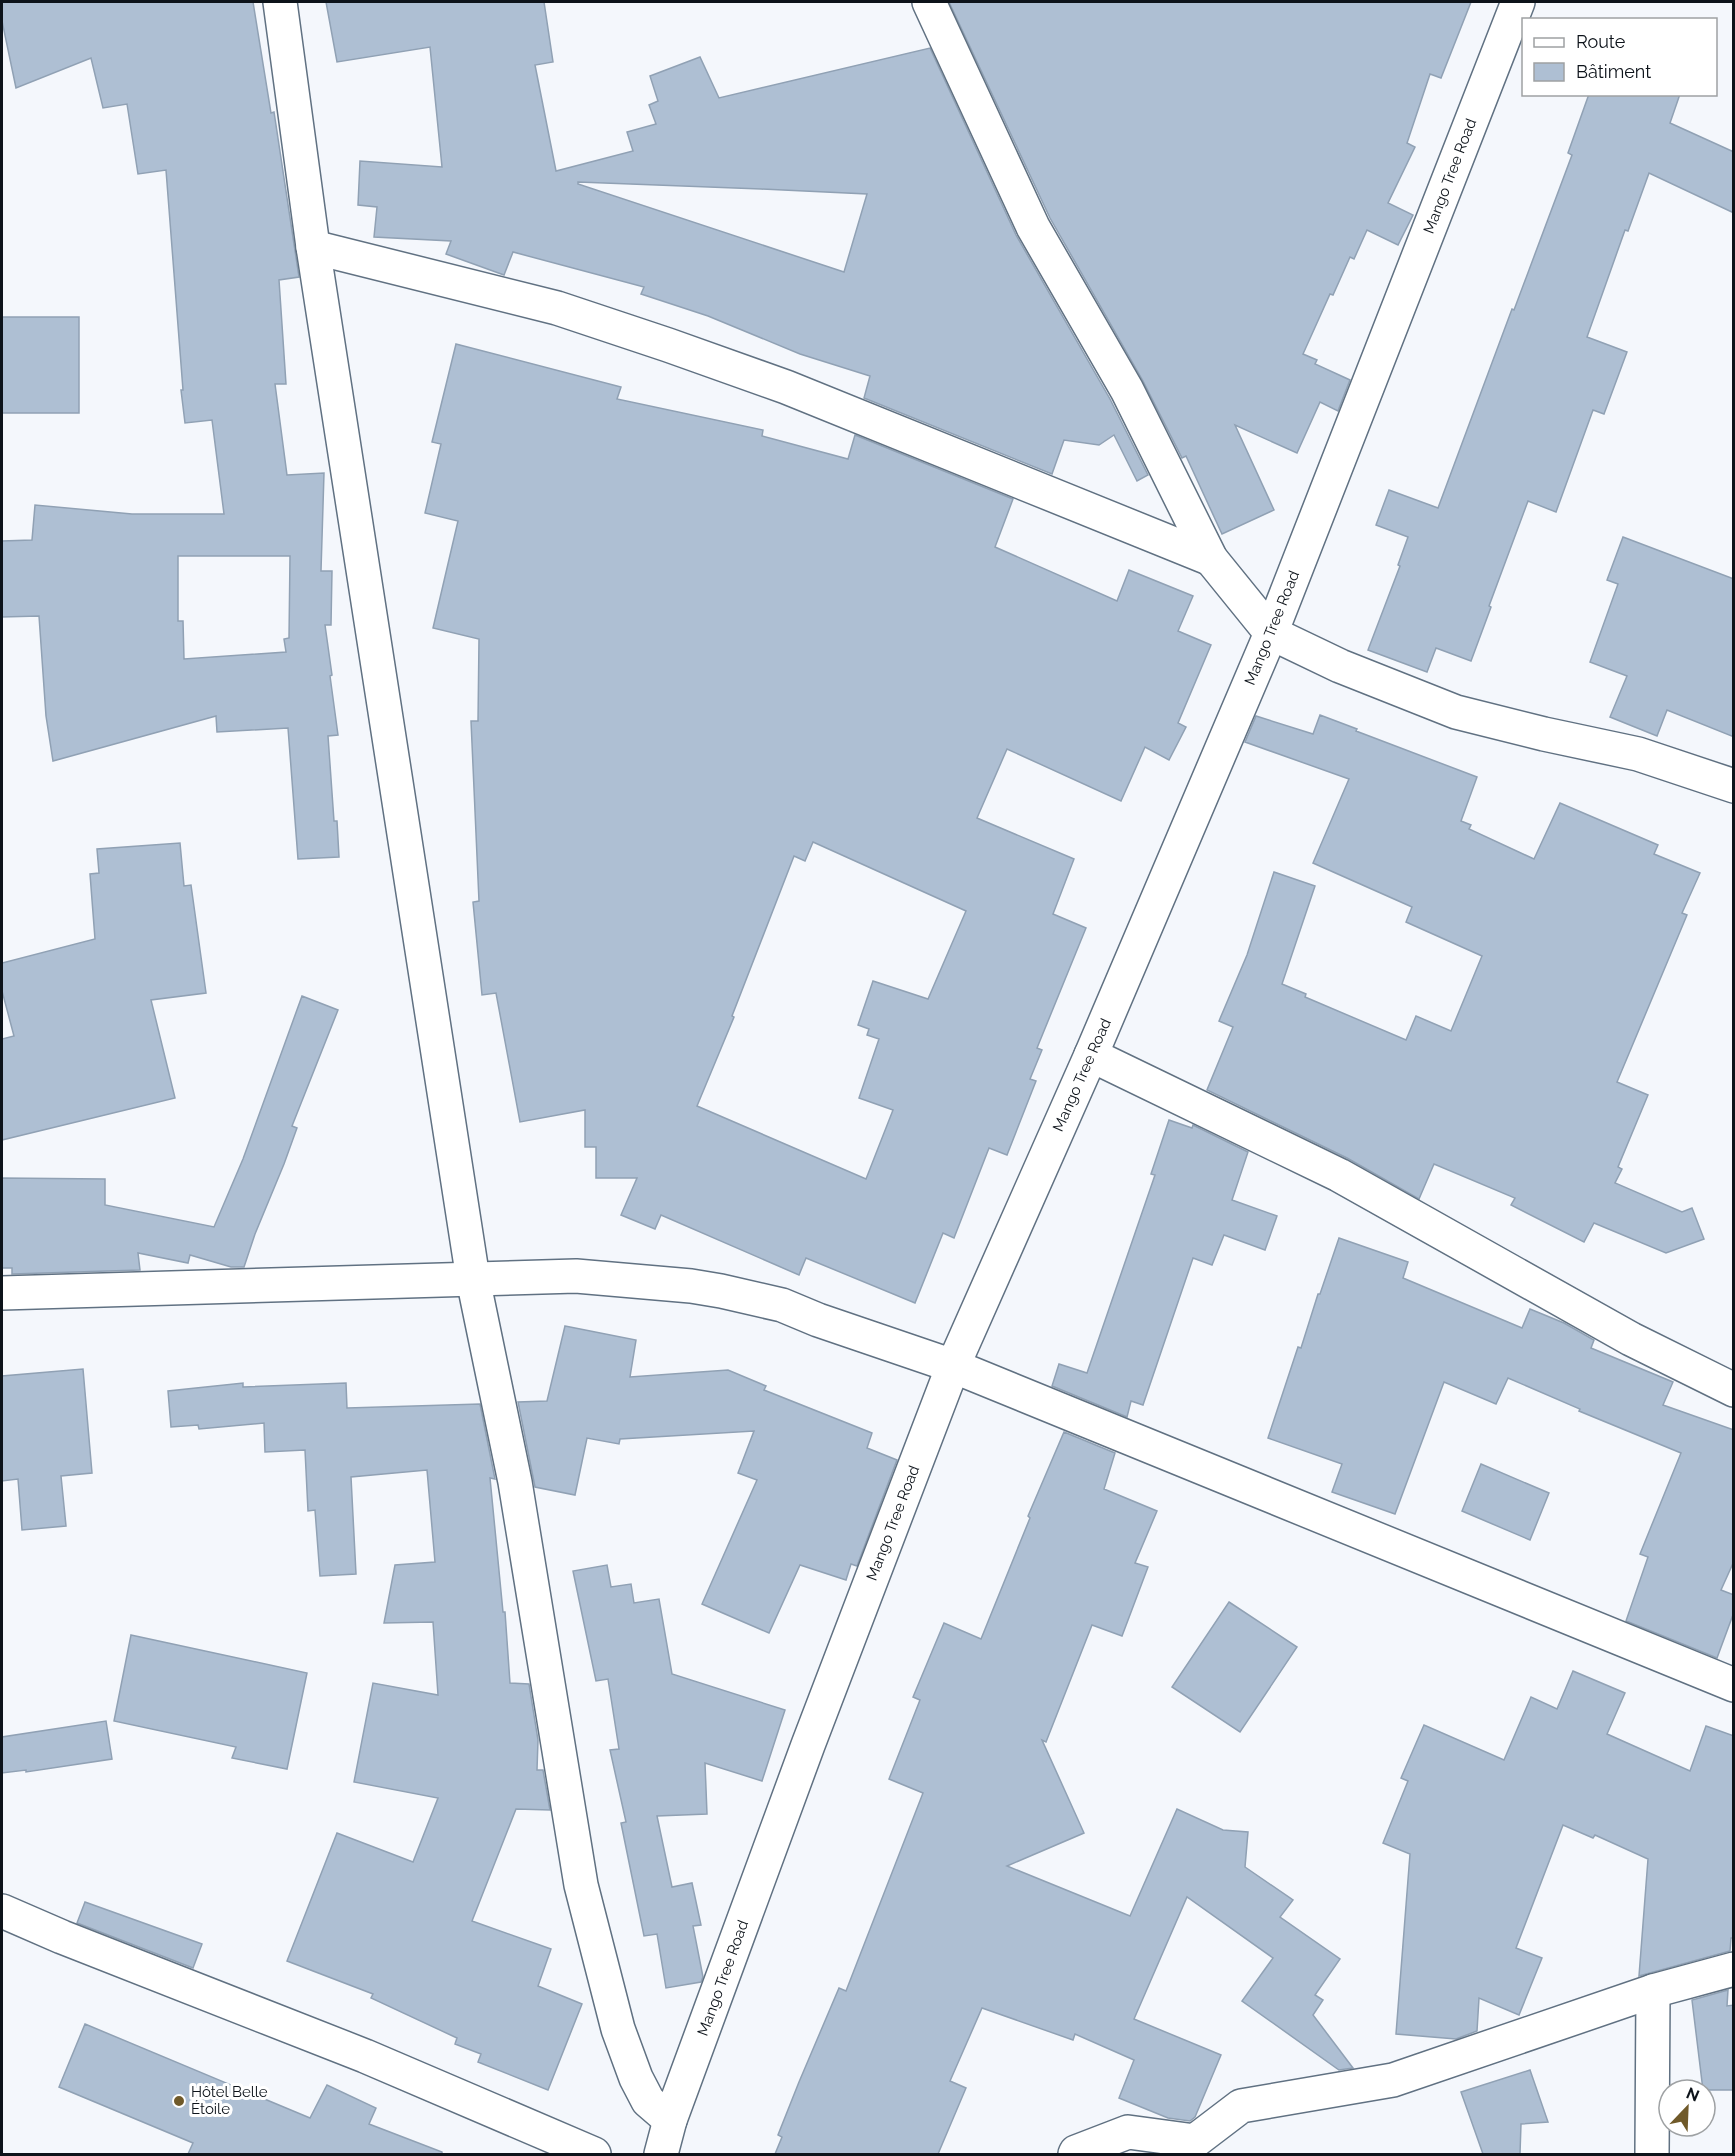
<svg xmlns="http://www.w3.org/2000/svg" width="1735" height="2156" font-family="Raleway,sans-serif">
<rect width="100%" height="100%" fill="#f4f7fc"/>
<g fill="#aebfd3" stroke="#90a1b4" stroke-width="1.5" fill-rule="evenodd">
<path d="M 2,2 L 253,2 L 271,113 L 274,112 L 299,277 L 279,280 L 286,384 L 275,384 L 287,475 L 324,473 L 321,571 L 332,571 L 331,625 L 325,625 L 332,675 L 330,676 L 338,735 L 328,736 L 334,821 L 337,821 L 339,857 L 298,859 L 288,728 L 217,732 L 216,716 L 53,761 L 46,716 L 39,616 L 2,617 L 2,541 L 32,540 L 35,505 L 132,514 L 224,514 L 212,420 L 185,423 L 181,390 L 183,390 L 166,170 L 138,174 L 127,104 L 103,108 L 91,58 L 16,88 L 2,21 ZM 178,556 L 290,556 L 289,638 L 284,639 L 286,652 L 184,659 L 183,621 L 178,621 Z"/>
<path d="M 326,2 L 544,2 L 553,62 L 535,65 L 556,171 L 633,151 L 627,132 L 656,124 L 649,105 L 658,101 L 650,76 L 700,57 L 719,98 L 930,48 L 1016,235 L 1110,399 L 1148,475 L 1137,481 L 1114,435 L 1099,445 L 1064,440 L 1052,474 L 864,398 L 870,376 L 800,354 L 708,316 L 641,294 L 644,287 L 513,252 L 504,275 L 446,254 L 451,241 L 374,237 L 377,207 L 358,205 L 360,161 L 442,167 L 430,47 L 337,62 ZM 578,182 L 761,189 L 867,194 L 844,272 L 578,184 Z"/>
<polygon points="949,2 1471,2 1441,78 1430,74 1407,143 1415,147 1388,203 1413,215 1398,245 1367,230 1354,259 1350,257 1333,295 1330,294 1303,354 1317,360 1315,364 1350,380 1338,411 1320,402 1297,453 1235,425 1274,510 1222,534 1186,456 1182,458 1143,381 1050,218"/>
<polygon points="1589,94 1680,94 1670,123 1734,152 1734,213 1649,173 1628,231 1625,230 1587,337 1627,352 1604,414 1593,410 1556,512 1528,501 1489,606 1491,607 1471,661 1436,648 1427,672 1368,650 1400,566 1398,565 1408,537 1376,525 1389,490 1438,508 1512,309 1514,310 1572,155 1568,153"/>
<rect x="2" y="317" width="77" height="96"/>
<path d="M 456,344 L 621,387 L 617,399 L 763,430 L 762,436 L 848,459 L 855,435 L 1013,499 L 995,547 L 1117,601 L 1129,570 L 1193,596 L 1178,631 L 1211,645 L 1178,723 L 1186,727 L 1169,760 L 1145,747 L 1121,801 L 1007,749 L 977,818 L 1074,859 L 1053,914 L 1086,928 L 1037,1048 L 1042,1050 L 1030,1079 L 1036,1081 L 1007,1155 L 989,1148 L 954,1238 L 943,1233 L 915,1303 L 806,1258 L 799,1275 L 661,1215 L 655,1229 L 621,1215 L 637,1178 L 596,1178 L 596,1147 L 585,1147 L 585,1110 L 520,1122 L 496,993 L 482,995 L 473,902 L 479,901 L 471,721 L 478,721 L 479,639 L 433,628 L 458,521 L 425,513 L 441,444 L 432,442 ZM 813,842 L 966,911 L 928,999 L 873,981 L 858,1025 L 869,1029 L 867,1035 L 879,1039 L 859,1098 L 893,1110 L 866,1179 L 697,1106 L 734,1017 L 732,1016 L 794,856 L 805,861 Z"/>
<polygon points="1623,537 1734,579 1734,737 1667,710 1657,736 1610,717 1627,676 1590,662 1618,584 1607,580"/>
<polygon points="1320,715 1357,729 1356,731 1477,777 1461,821 1471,825 1469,829 1534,859 1560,803 1658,845 1654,854 1700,873 1682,913 1687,915 1617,1082 1648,1095 1618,1167 1622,1169 1615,1183 1682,1212 1692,1208 1704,1239 1666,1253 1594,1223 1584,1242 1511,1205 1515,1198 1434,1164 1419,1199 1347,1158 1207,1090 1233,1027 1219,1021 1247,955 1274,872 1315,886 1282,984 1306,994 1305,997 1406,1040 1416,1016 1451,1031 1482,956 1406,922 1412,907 1313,863 1349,779 1245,742 1256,716 1313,734"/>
<polygon points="180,843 184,886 191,885 206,993 151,1000 175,1098 2,1140 2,1039 14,1036 2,991 2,963 95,939 90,874 99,873 97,849"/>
<polygon points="302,996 338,1010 292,1126 297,1128 284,1164 255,1234 244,1267 231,1267 190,1255 188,1263 138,1253 140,1270 12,1274 12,1268 2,1268 2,1178 105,1179 105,1205 214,1227 243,1159"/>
<polygon points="1169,1120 1192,1128 1193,1125 1248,1152 1232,1200 1277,1216 1265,1250 1224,1235 1212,1265 1193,1258 1143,1405 1131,1401 1127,1417 1052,1386 1059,1364 1087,1373 1155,1175 1151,1174"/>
<polygon points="1339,1238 1408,1262 1403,1278 1522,1328 1530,1309 1564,1323 1594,1340 1591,1348 1673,1382 1663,1405 1734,1430 1734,1561 1721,1590 1734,1595 1734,1612 1717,1658 1626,1621 1648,1557 1640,1554 1681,1453 1579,1411 1580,1409 1508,1378 1496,1404 1444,1382 1395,1514 1332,1492 1342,1464 1268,1438 1298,1347 1301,1348 1318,1294 1320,1294"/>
<polygon points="565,1326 636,1340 630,1377 728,1370 766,1386 764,1390 872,1433 867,1448 897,1460 857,1566 851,1564 846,1580 800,1565 769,1633 702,1604 757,1480 738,1473 754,1431 620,1439 619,1444 587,1438 575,1495 535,1487 518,1402 547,1401"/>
<polygon points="83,1369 92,1473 61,1476 66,1526 22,1530 18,1479 2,1481 2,1376"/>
<polygon points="243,1383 243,1387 346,1383 347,1408 480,1404 495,1479 490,1478 503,1612 505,1612 510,1683 529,1684 538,1740 537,1770 543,1770 550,1810 516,1809 472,1921 551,1949 538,1986 582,2004 548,2090 478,2062 481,2054 455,2044 457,2038 371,1998 373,1994 287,1961 337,1833 413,1862 438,1798 354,1782 373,1683 438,1695 433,1622 384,1623 395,1565 435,1562 427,1470 351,1477 356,1574 320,1576 315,1510 308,1511 305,1450 265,1452 264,1423 199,1429 198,1425 171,1427 168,1391"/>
<polygon points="1064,1432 1115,1453 1104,1489 1157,1511 1135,1563 1148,1567 1122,1636 1092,1625 1046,1742 1042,1740 1084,1833 1007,1866 1130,1916 1177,1809 1223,1830 1248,1832 1245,1867 1293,1900 1280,1917 1340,1959 1315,1995 1323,2000 1313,2015 1353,2068 1339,2070 1242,2001 1273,1958 1187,1897 1134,2019 1221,2055 1195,2117 1190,2121 1168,2118 1119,2098 1134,2060 1075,2034 1073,2040 982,2008 950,2081 966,2088 938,2154 775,2154 782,2137 778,2135 799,2082 839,1988 846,1991 923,1793 889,1779 920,1700 913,1697 944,1623 981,1639 1030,1518 1028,1516"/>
<polygon points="1481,1464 1549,1493 1530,1540 1462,1511"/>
<polygon points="607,1565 611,1587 631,1584 634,1603 659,1599 672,1674 785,1710 762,1781 705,1763 707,1814 657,1816 672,1887 692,1883 701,1925 693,1926 703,1977 701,1982 666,1988 657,1934 644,1936 621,1823 626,1822 610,1750 619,1749 608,1679 596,1681 573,1571"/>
<polygon points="1229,1602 1297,1647 1240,1732 1172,1687"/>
<polygon points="131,1635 307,1673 287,1769 232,1758 236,1747 114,1721"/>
<polygon points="1573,1671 1625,1693 1607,1734 1690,1771 1706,1726 1734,1736 1734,1938 1731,1938 1730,1951 1639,1976 1648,1859 1595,1835 1593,1838 1563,1825 1516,1948 1542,1958 1519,2015 1479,1998 1477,2031 1456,2039 1396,2034 1410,1854 1383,1843 1408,1781 1401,1778 1424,1725 1504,1760 1531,1697 1557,1709"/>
<polygon points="106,1721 112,1759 26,1772 26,1770 2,1773 2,1737"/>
<polygon points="85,1902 202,1944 193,1968 77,1923"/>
<polygon points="1728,1990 1727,2006 1734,2005 1734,2090 1703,2090 1692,2000"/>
<polygon points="85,2024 310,2118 327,2085 376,2108 369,2124 442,2152 442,2154 188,2154 193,2143 59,2087"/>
<polygon points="1530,2070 1548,2122 1521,2124 1520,2154 1483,2154 1461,2092"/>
</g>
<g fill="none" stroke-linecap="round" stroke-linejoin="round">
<defs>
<g id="street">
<polyline points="280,2 313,247 473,1279 515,1482 581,1885 618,2029 636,2078 648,2101 670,2120"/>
<polyline points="929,2 1033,227 1127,390 1211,559 1271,633 1340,666 1456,712 1544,734 1638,754 1734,786"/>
<polyline points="313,247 557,308 668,345 786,387 1211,559"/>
<polyline points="1091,1055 1339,1175 1631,1339 1734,1390"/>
<polyline points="2,1293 576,1276 691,1286 721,1291 782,1305 818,1320 953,1366 1734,1685"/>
<polyline points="2,1911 62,1937 365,2056 594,2154"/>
<polyline points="661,2154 670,2120 808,1745 953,1366 1091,1055 1271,633 1518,2"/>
<polyline points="1075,2154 1076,2152 1128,2132 1195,2141 1241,2106 1393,2080 1653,1991 1734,1969"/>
<polyline points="1652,2154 1653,1991"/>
</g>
</defs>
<use href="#street" stroke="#607182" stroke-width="36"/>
<use href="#street" stroke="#fff" stroke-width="33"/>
</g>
<circle fill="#705a2a" stroke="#fff" stroke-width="2" cx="179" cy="2101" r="6"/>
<g text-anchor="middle" stroke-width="6" stroke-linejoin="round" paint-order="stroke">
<g font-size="15" fill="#0d131a" stroke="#fff">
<text transform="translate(1450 176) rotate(-69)" y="5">Mango Tree Road</text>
<text transform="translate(1272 628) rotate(-68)" y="5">Mango Tree Road</text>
<text transform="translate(1082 1075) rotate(-66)" y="5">Mango Tree Road</text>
<text transform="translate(893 1523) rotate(-69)" y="5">Mango Tree Road</text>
<text transform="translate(723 1978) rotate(-70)" y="5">Mango Tree Road</text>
</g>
<g font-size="15" fill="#0d131a" stroke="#fff" text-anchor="start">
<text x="191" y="2097">Hôtel Belle<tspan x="191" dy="17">Étoile</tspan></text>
</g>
</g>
<rect width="1735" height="2156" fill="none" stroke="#0d131a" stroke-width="6"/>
<rect x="1522" y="18" width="195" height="78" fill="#ffffff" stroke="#9ea1a3" stroke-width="1.5"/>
<rect x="1534" y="38" width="30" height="9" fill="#ffffff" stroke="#9ea1a3" stroke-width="1.5"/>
<text x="1576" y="48" font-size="18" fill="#0d131a">Route</text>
<rect x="1534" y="63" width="30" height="18" fill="#aebfd3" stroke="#9ea1a3" stroke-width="1.5"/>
<text x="1576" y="78" font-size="18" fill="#0d131a">Bâtiment</text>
<g transform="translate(1687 2108) rotate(23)"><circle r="28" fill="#ffffff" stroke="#9ea1a3" stroke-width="1.5"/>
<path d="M0-4.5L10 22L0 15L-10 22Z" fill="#705a2a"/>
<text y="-9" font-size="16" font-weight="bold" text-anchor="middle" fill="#0d131a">N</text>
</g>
</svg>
